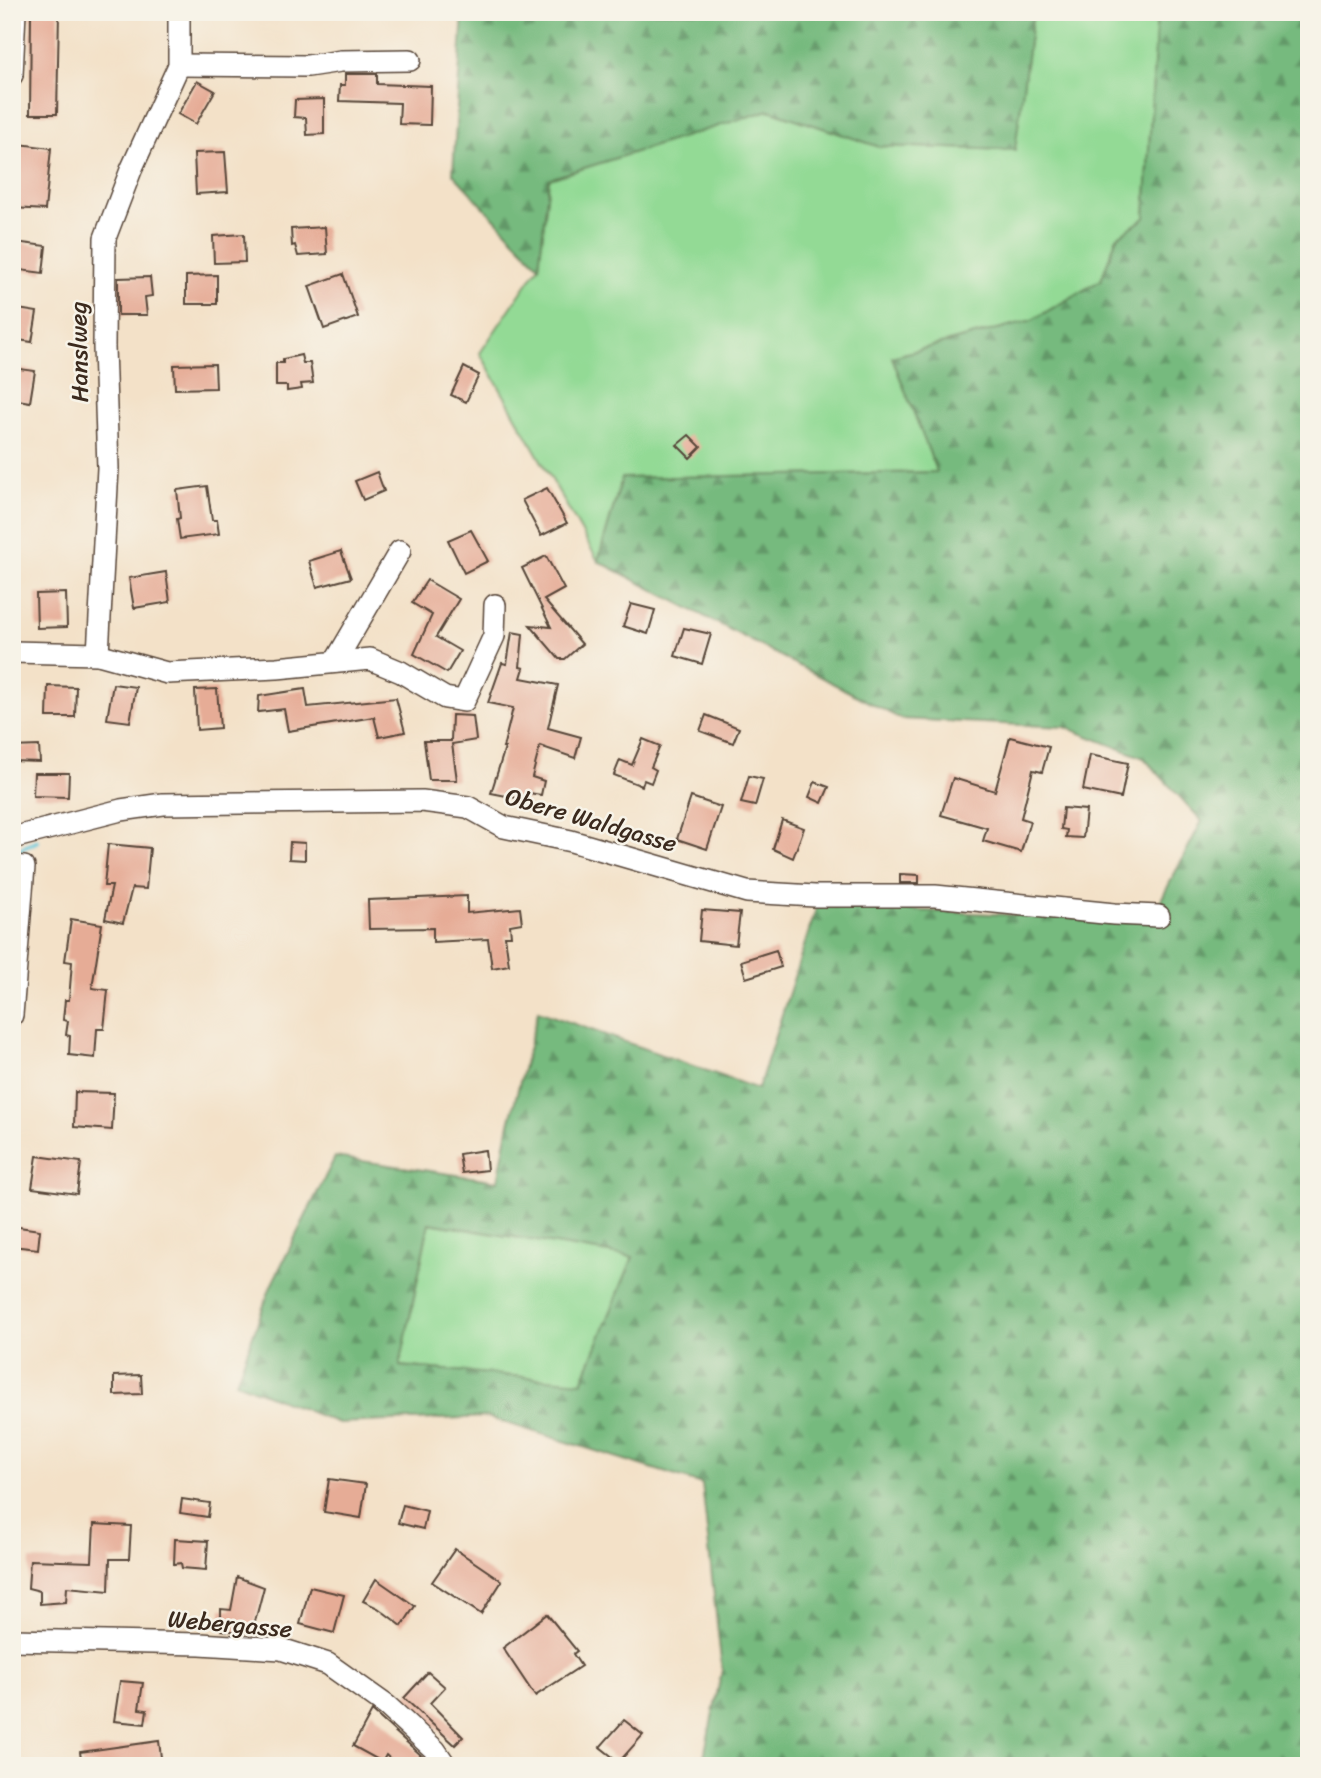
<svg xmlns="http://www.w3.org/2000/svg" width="1321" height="1778" font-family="Sriracha,sans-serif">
<defs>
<pattern id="forest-firs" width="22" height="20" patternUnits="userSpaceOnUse" patternTransform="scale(1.75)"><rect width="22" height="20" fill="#76ba7e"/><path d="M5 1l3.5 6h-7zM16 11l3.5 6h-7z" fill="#629767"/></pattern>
</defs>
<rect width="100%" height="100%" fill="#f7f3e8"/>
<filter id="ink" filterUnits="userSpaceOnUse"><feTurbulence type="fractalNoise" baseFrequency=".0143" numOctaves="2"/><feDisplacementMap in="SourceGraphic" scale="14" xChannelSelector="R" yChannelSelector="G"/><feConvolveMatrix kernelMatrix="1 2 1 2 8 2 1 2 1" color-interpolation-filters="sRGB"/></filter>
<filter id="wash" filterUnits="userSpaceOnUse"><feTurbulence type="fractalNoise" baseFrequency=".00686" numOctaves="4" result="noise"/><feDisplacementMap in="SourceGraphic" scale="28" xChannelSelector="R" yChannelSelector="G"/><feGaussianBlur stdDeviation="1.57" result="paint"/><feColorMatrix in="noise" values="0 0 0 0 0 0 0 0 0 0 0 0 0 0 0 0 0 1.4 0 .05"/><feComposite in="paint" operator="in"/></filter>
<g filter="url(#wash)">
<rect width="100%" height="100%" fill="#f3e1c8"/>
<g fill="#93da95" stroke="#67825a" stroke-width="2">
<polygon points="1033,12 1157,12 1145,218 1117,237 1101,280 1032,320 892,357 937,472 622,478 598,561 480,353 539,266 549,179 769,110 877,146 1014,150"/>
<polygon points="429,1223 633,1257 582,1383 400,1366"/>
</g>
<g fill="url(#forest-firs)" stroke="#58724e" stroke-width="2" fill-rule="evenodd">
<polygon points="463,12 1033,12 1015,150 877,146 769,110 549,179 539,266 453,174"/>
<path d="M 1157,12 L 1309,12 L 1309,1766 L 702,1766 L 722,1670 L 702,1484 L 487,1417 L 338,1423 L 236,1382 L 271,1286 L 335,1157 L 498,1181 L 508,1128 L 538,1011 L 758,1089 L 817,906 L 1150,921 L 1202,821 L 1144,758 L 1065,727 L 901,719 L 598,561 L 622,478 L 937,472 L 892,357 L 1032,320 L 1101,280 L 1117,237 L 1145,218 ZM 429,1223 L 633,1257 L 582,1382 L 400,1366 Z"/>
</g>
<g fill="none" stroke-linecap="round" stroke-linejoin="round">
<polyline stroke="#5bc4d8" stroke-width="5" points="12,853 37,841"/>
</g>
<g id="blocks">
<g fill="#e6ac96">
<polygon points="31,12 59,12 57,114 30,114"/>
<polygon points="345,74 377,74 377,84 431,86 430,125 399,124 400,103 339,101 340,85 345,85"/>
<polygon points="197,81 215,91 196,124 178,114"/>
<polygon points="324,99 324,134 307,135 306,118 294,117 295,100"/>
<polygon points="19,144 51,148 45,210 14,208"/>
<polygon points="225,152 228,192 196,194 194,153"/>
<polygon points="325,227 327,254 298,256 295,245 292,246 291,229"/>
<polygon points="244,234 245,262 214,263 213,236"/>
<polygon points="15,242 46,246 43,273 12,269"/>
<polygon points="343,274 358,317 324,329 309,286"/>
<polygon points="217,275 217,304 186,304 186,276"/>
<polygon points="150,277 152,296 145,297 147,315 118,315 118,278"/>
<polygon points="12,308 37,312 32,342 12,339"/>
<polygon points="301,355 303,363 310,363 313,383 301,384 302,389 287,391 287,386 276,386 276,363 283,363 283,359"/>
<polygon points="215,364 216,388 175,389 174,365"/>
<polygon points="464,367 479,375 466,402 451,395"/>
<polygon points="12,368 35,371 30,402 12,399"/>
<polygon points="689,435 701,447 690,458 677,445"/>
<polygon points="377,472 384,491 363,500 355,481"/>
<polygon points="207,486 212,520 217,520 219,534 180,539 177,519 180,518 177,490"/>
<polygon points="547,488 567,523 541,536 522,500"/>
<polygon points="471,530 488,561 464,573 448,540"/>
<polygon points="341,551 351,578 317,587 309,561"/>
<polygon points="546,556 564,589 544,600 582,644 565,659 559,659 530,625 551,627 522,568"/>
<polygon points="166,572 170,602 134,608 129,578"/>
<polygon points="427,580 459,599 436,637 460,651 447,673 414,654 432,615 412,603"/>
<polygon points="66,593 67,627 37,628 36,594"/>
<polygon points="631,604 655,610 648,634 623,626"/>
<polygon points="684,628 711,634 702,664 675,656"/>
<polygon points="512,632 523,634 520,667 524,668 521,678 558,685 548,728 581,737 575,758 540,746 532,777 544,781 541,795 529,793 527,800 491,793 505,748 503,748 513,708 488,703 502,663 507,664"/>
<polygon points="113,684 136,687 130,722 107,719"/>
<polygon points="48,686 76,687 75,717 47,717"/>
<polygon points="217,689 220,728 197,730 195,690"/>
<polygon points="305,689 308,707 396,698 405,732 379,737 374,717 288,731 284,709 258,712 259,696"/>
<polygon points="452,715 473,716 476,740 452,744 457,780 429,780 424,741 451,741"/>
<polygon points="706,715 739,728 733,743 700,731"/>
<polygon points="1010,737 1049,747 1042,772 1033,770 1021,818 1030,821 1021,852 983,841 987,828 941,815 953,778 995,791"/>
<polygon points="643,739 660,746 651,767 656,770 651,783 644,780 642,786 614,775 620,760 632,765"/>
<polygon points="39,746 40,762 12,761 12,747"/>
<polygon points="1090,755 1128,763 1121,798 1083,790"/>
<polygon points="34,773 69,773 68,797 33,796"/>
<polygon points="749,776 763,779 755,806 741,803"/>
<polygon points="815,782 829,787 822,803 809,797"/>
<polygon points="691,797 721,807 707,849 677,839"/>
<polygon points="1063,808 1086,810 1083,838 1066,837 1067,830 1061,829"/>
<polygon points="782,820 804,828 793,858 773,849"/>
<polygon points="290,842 305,843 305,860 289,859"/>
<polygon points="108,844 150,848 146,889 132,888 123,923 105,919 112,886 104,886"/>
<polygon points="900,874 919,875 919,883 900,883"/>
<polygon points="467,896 467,913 520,908 522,923 510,925 511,936 505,936 509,965 492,968 488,939 433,942 433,928 369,929 368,900"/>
<polygon points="702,910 740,913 736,945 699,941"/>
<polygon points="71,919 102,924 92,988 108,990 104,1029 97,1029 95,1058 69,1055 70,1036 66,1035 68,1021 63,1020 65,1000 69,1000 72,962 65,961"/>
<polygon points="776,950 781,967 746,978 741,961"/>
<polygon points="75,1092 114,1093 112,1130 74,1127"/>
<polygon points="485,1150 487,1170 462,1173 459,1154"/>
<polygon points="37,1156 81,1162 77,1194 32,1188"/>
<polygon points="12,1226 40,1230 38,1249 12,1246"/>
<polygon points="141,1375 142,1394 114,1395 114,1376"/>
<polygon points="329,1479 366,1484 361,1518 324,1512"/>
<polygon points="182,1499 210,1503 208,1517 180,1513"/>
<polygon points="403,1505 427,1511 423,1529 398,1523"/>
<polygon points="94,1524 131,1526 129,1559 110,1559 109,1591 67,1587 66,1602 40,1604 40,1591 28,1588 30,1560 92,1562"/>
<polygon points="175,1539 208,1541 206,1570 182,1568 181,1563 174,1564"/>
<polygon points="455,1549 502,1581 481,1614 432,1582"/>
<polygon points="237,1577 264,1587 252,1633 221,1630 221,1609 231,1610"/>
<polygon points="376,1579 415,1606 402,1626 378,1608 363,1601"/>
<polygon points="310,1587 344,1595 334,1633 300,1624"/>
<polygon points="547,1614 577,1651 573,1654 581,1666 535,1696 503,1648"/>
<polygon points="428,1672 445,1687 430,1703 463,1737 455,1745 404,1698"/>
<polygon points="120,1681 143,1683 139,1709 147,1710 145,1724 114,1721"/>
<polygon points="372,1711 422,1756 414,1766 398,1766 386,1755 382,1762 353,1746"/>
<polygon points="624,1720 643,1735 619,1762 600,1747"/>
<polygon points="159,1741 162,1766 82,1766 80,1752"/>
</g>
</g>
</g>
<g filter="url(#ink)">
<use href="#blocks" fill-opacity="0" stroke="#574538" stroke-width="2"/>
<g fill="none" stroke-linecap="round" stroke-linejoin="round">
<defs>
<g id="minor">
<polyline points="179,65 308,66 341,61 410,60"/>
<polyline points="12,75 15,12"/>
<polyline points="12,652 98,654 167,673 277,668 370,659 401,672 445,698 464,701 494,636 495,605"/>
<polyline points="98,654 108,468 104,347 105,238 131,170 179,65 179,12"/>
<polyline points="335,662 400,551"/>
<polyline points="12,838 121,810 163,804 422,801 468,807 504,827 571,841 747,892 815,896 935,896 1114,914 1159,916"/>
<polyline points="12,866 24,867 12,1015"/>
<polyline points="12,1640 200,1644 281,1649 328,1664 387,1706 435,1750 446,1766"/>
</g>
</defs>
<use href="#minor" stroke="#574538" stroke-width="24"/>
<use href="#minor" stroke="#fff" stroke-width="21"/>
</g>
</g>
<g text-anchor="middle" stroke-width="5" stroke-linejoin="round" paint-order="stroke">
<g font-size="24" fill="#3b2a1e" stroke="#f7f3e8">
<text transform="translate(79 352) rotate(-91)" y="8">Hanslweg</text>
<text transform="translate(591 820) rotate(16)" y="8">Obere Waldgasse</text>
<text transform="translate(230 1624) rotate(5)" y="8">Webergasse</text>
</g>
</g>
<rect width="1321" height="1778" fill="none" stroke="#f7f3e8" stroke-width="42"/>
</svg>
